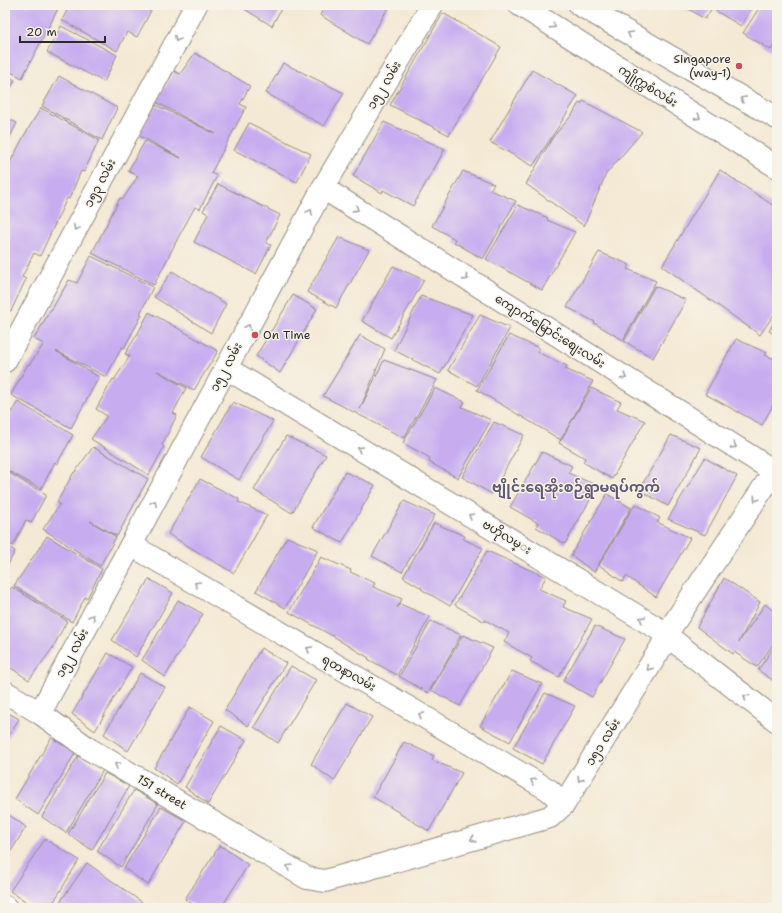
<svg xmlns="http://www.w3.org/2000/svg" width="782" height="913" font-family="'Shantell Sans','Noto Sans Myanmar',sans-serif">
<rect width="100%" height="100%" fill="#f7f3e8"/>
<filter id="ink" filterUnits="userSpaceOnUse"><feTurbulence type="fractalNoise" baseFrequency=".025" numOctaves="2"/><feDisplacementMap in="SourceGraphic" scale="8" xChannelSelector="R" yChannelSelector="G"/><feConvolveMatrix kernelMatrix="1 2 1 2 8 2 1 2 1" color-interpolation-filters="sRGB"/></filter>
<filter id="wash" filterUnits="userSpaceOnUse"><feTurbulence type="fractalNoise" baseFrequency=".012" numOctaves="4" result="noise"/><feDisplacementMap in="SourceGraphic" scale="16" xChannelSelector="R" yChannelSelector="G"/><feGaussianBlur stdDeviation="0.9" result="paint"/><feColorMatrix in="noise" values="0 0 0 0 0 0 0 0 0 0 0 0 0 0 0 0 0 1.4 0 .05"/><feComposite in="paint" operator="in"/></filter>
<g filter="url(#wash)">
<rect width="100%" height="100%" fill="#f4e9d4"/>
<g id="blocks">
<g fill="#c7adf0">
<polygon points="5,5 60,5 22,78 5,69"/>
<polygon points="70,5 154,5 137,37 127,32 117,51 62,20"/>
<polygon points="238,5 283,5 272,26"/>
<polygon points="326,5 390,5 367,44 320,15"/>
<polygon points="682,5 714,5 705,19"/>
<polygon points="720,5 753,5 741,26 716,11"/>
<polygon points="761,5 777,5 777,40 771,50 743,33"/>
<polygon points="443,13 501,47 449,135 390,105"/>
<polygon points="61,26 117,55 104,82 47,52"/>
<polygon points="195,53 250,86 240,104 246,107 211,173 217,176 200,209 195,207 180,234 154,285 92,253 120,198 123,199 138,176 128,171 145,141 181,158 138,135 156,105 216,134 156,102 174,71 180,74"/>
<polygon points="283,63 344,93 324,126 266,93"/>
<polygon points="532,70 578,96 533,166 490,142"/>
<polygon points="5,75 15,80 5,99"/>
<polygon points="59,76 117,108 102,140 42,106"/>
<polygon points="583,101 642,132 606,174 584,226 526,184 553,137 572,115 579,103 581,104"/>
<polygon points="41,108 99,140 84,172 81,171 69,199 67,198 40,256 34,253 22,277 26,279 11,311 8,310 5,316 5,172 25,134"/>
<polygon points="5,117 17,123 5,147"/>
<polygon points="384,122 445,149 413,206 383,190 382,193 353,176"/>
<polygon points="249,123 311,154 297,182 234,150"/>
<polygon points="720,170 777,208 777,310 760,335 662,266"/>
<polygon points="463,171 494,184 490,190 516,201 483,259 454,242 455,239 432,226"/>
<polygon points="218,184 280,215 266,243 271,245 256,274 194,242 208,214 203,211"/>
<polygon points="518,205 548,218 547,220 575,232 542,290 486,259"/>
<polygon points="339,237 369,250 336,308 307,292"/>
<polygon points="599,252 630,265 627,269 656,281 623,340 594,323 595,322 567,307"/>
<polygon points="91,256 153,287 140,314 142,315 124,348 122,347 106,377 56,351 99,377 71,428 11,395 28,364 29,365 44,344 34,339 51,309 52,309 69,280 77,283"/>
<polygon points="393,266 424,280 391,338 362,321"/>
<polygon points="172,271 226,304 211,333 154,297"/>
<polygon points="655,286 686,300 653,358 624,341"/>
<polygon points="293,295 317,309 280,373 256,356"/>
<polygon points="421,296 473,315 440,374 394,350"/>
<polygon points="149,312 218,351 194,390 157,371 186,388 173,413 177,415 162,445 164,447 149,475 91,439 107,416 96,409 113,379 114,380 130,356 125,354 138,333"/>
<polygon points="480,315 510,328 477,386 448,370"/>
<polygon points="777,318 777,336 769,331"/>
<polygon points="360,335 385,349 360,409 384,360 437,380 404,438 323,396"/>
<polygon points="509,335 539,348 537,352 567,366 565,369 593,381 561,440 477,390"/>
<polygon points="736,339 767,353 765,355 777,360 777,398 762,425 705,394"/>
<polygon points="435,388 465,402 462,407 491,420 458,478 429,462 430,458 403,443"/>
<polygon points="591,388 621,402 617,409 645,421 612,479 583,462 585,458 559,443"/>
<polygon points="18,402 73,435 57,464 55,462 41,489 5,469 5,421"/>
<polygon points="233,402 273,421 239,480 201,457"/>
<polygon points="494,422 524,435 492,494 462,477"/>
<polygon points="671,435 701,448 668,506 639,490"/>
<polygon points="286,436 326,455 292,513 254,490"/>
<polygon points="93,447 148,479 117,536 90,521 116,537 100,566 43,529 60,504 57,502 74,472 75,472"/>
<polygon points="542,452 572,466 568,473 598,486 565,544 536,527 538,523 510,507"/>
<polygon points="705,458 737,476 705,535 668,519"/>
<polygon points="5,470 46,495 31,523 26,520 13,546 5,541"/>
<polygon points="345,472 375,485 342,543 313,527"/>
<polygon points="200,479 239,499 238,502 267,515 234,573 206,557 168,534"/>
<polygon points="607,494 631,508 594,572 571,555"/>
<polygon points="404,501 435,515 402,572 372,556"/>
<polygon points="635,504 660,518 657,522 690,538 656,597 626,576 623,582 599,565"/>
<polygon points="434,523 465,536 463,539 483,548 450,606 421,589 422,588 403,577"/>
<polygon points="47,536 102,569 87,598 85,597 72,622 14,586"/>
<polygon points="287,537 318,550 285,608 256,591"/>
<polygon points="5,544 15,551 5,571"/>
<polygon points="487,551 546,577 539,589 566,601 563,607 592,619 559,677 530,661 532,658 504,642 509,633 485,620 485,622 455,605"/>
<polygon points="321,557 351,570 350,572 375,583 373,587 402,599 397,608 400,604 430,617 397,675 368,659 369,658 340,641 340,640 289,612"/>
<polygon points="724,578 760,602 739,642 765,604 777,614 777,639 757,667 734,652 733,654 697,627"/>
<polygon points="149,579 173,593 136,657 112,640"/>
<polygon points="12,587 67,621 52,649 29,680 5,664 5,597"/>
<polygon points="178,600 203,614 165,677 142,660"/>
<polygon points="431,621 461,635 428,693 399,676"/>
<polygon points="595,626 625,639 592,697 563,681"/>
<polygon points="463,635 493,648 460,706 431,690"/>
<polygon points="777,642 777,683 758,670"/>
<polygon points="261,648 286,663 248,726 225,710"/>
<polygon points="108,653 132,667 95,731 72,714"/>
<polygon points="291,666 316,680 278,743 254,727"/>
<polygon points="512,671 542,684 510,742 480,726"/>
<polygon points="140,673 165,687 128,751 104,734"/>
<polygon points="545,693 575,706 542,764 513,748"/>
<polygon points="347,703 372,717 334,781 311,764"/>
<polygon points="190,707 214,721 177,784 154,768"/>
<polygon points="5,711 19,719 5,742"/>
<polygon points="221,726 246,740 208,804 185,787"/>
<polygon points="51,738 76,752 38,815 15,799"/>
<polygon points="404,742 434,756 432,760 462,773 429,831 400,814 400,813 373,797"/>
<polygon points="78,756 103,770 66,833 42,817"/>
<polygon points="105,773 129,786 92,850 68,834"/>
<polygon points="134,790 158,804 121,867 97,851"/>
<polygon points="161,807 186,821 148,885 124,868"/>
<polygon points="5,812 26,827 5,861"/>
<polygon points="45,839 79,860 50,908 36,908 10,891"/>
<polygon points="220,845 248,865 221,908 198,908 185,899"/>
<polygon points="87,863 150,908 56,908"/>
</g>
</g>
</g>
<g filter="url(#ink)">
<use href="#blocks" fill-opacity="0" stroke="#908a80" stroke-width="1"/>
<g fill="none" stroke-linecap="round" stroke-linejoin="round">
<defs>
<g id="minor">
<polyline points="323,188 777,473"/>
<polyline points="5,361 196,5"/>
<polyline points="226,368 657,628 777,721"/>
<polyline points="131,545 549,790 564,804"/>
<polyline points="5,692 40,713 89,749 307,878 325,881 550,817 564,804 662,646 666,635 777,467"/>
<polyline points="40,713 131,545 323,188 432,5"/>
<polyline points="5,907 6,908"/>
</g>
<g id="primary">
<polyline points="520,5 777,167"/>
<polyline points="580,5 777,118"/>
</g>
</defs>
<use href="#minor" stroke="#908a80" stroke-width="24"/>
<use href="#primary" stroke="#908a80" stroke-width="24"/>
<use href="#minor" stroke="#fff" stroke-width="22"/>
<use href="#primary" stroke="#fff" stroke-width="22"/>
</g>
<defs><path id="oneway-chevron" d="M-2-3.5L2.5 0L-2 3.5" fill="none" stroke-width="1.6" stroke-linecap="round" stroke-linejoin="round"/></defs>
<g stroke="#a0a0a0">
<use href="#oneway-chevron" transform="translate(553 26) rotate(32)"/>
<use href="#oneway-chevron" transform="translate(630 34) rotate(-150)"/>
<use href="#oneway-chevron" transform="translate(177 39) rotate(118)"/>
<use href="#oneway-chevron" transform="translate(743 99) rotate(-150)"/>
<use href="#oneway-chevron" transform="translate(698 117) rotate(32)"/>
<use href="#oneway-chevron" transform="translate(356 209) rotate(32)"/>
<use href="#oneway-chevron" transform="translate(310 212) rotate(-62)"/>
<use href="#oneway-chevron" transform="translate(76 228) rotate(118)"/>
<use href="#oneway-chevron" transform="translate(466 278) rotate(32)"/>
<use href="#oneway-chevron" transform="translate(248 327) rotate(-62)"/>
<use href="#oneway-chevron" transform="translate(624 377) rotate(32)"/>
<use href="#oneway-chevron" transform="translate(734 446) rotate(32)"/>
<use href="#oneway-chevron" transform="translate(360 449) rotate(-149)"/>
<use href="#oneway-chevron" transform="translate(756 499) rotate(124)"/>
<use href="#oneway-chevron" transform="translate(154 503) rotate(-62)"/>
<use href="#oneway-chevron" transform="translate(471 516) rotate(-149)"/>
<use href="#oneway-chevron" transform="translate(197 584) rotate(-150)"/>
<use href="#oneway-chevron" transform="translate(92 617) rotate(-61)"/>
<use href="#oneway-chevron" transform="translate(642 619) rotate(-149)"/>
<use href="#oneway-chevron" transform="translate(309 649) rotate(-150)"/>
<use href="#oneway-chevron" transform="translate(649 668) rotate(122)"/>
<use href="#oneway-chevron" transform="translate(746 697) rotate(-142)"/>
<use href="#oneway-chevron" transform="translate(421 715) rotate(-150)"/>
<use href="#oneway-chevron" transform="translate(117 765) rotate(-149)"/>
<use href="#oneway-chevron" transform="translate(580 779) rotate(122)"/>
<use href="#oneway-chevron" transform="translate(533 781) rotate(-150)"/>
<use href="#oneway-chevron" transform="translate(473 839) rotate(164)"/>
<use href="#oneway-chevron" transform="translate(289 867) rotate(-149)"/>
</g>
</g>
<g fill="#d1495b" stroke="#f7f3e8" stroke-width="1.5">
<circle cx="739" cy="66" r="4"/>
<circle cx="255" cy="335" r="4"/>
</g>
<g text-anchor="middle" stroke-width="3" stroke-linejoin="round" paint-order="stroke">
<g font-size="12" fill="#2b2b2b" stroke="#f7f3e8" text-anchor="end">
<text x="731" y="63">Singapore<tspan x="731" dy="14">(way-1)</tspan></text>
<text x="263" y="339" text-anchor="start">On Time</text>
</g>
<g font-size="12" fill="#2b2b2b" stroke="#f7f3e8">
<text transform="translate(384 85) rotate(-59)" y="4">၁၅၂ လမ်း</text>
<text transform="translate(648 86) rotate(32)" y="4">ကျိုက္ကစံလမ်း</text>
<text transform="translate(100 183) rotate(-62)" y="4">၁၅၃ လမ်း</text>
<text transform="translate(550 331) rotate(32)" y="4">ကျောက်မြောင်းစျေးလမ်း</text>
<text transform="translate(226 367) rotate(-62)" y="4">၁၅၂ လမ်း</text>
<text transform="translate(507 537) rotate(31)" y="4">ဗဟိုလမ္း</text>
<text transform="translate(72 653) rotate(-61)" y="4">၁၅၂ လမ်း</text>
<text transform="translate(349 673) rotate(30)" y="4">ရတနာလမ်း</text>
<text transform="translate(603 742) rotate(-58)" y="4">၁၅၁ လမ်း</text>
<text transform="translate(162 792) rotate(31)" y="4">151 street</text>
</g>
<g font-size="14" font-weight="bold" fill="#625870" stroke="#f7f3e8">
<text x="576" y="492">ဗျိုင်းရေအိုးစဉ်ရွာမရပ်ကွက်</text>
</g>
</g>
<rect width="782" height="913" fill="none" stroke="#f7f3e8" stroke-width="20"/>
<path d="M20 36v6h85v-6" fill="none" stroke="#2b2b2b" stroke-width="2"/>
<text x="26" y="36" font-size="12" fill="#2b2b2b" stroke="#f7f3e8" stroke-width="3" paint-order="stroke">20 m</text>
</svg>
